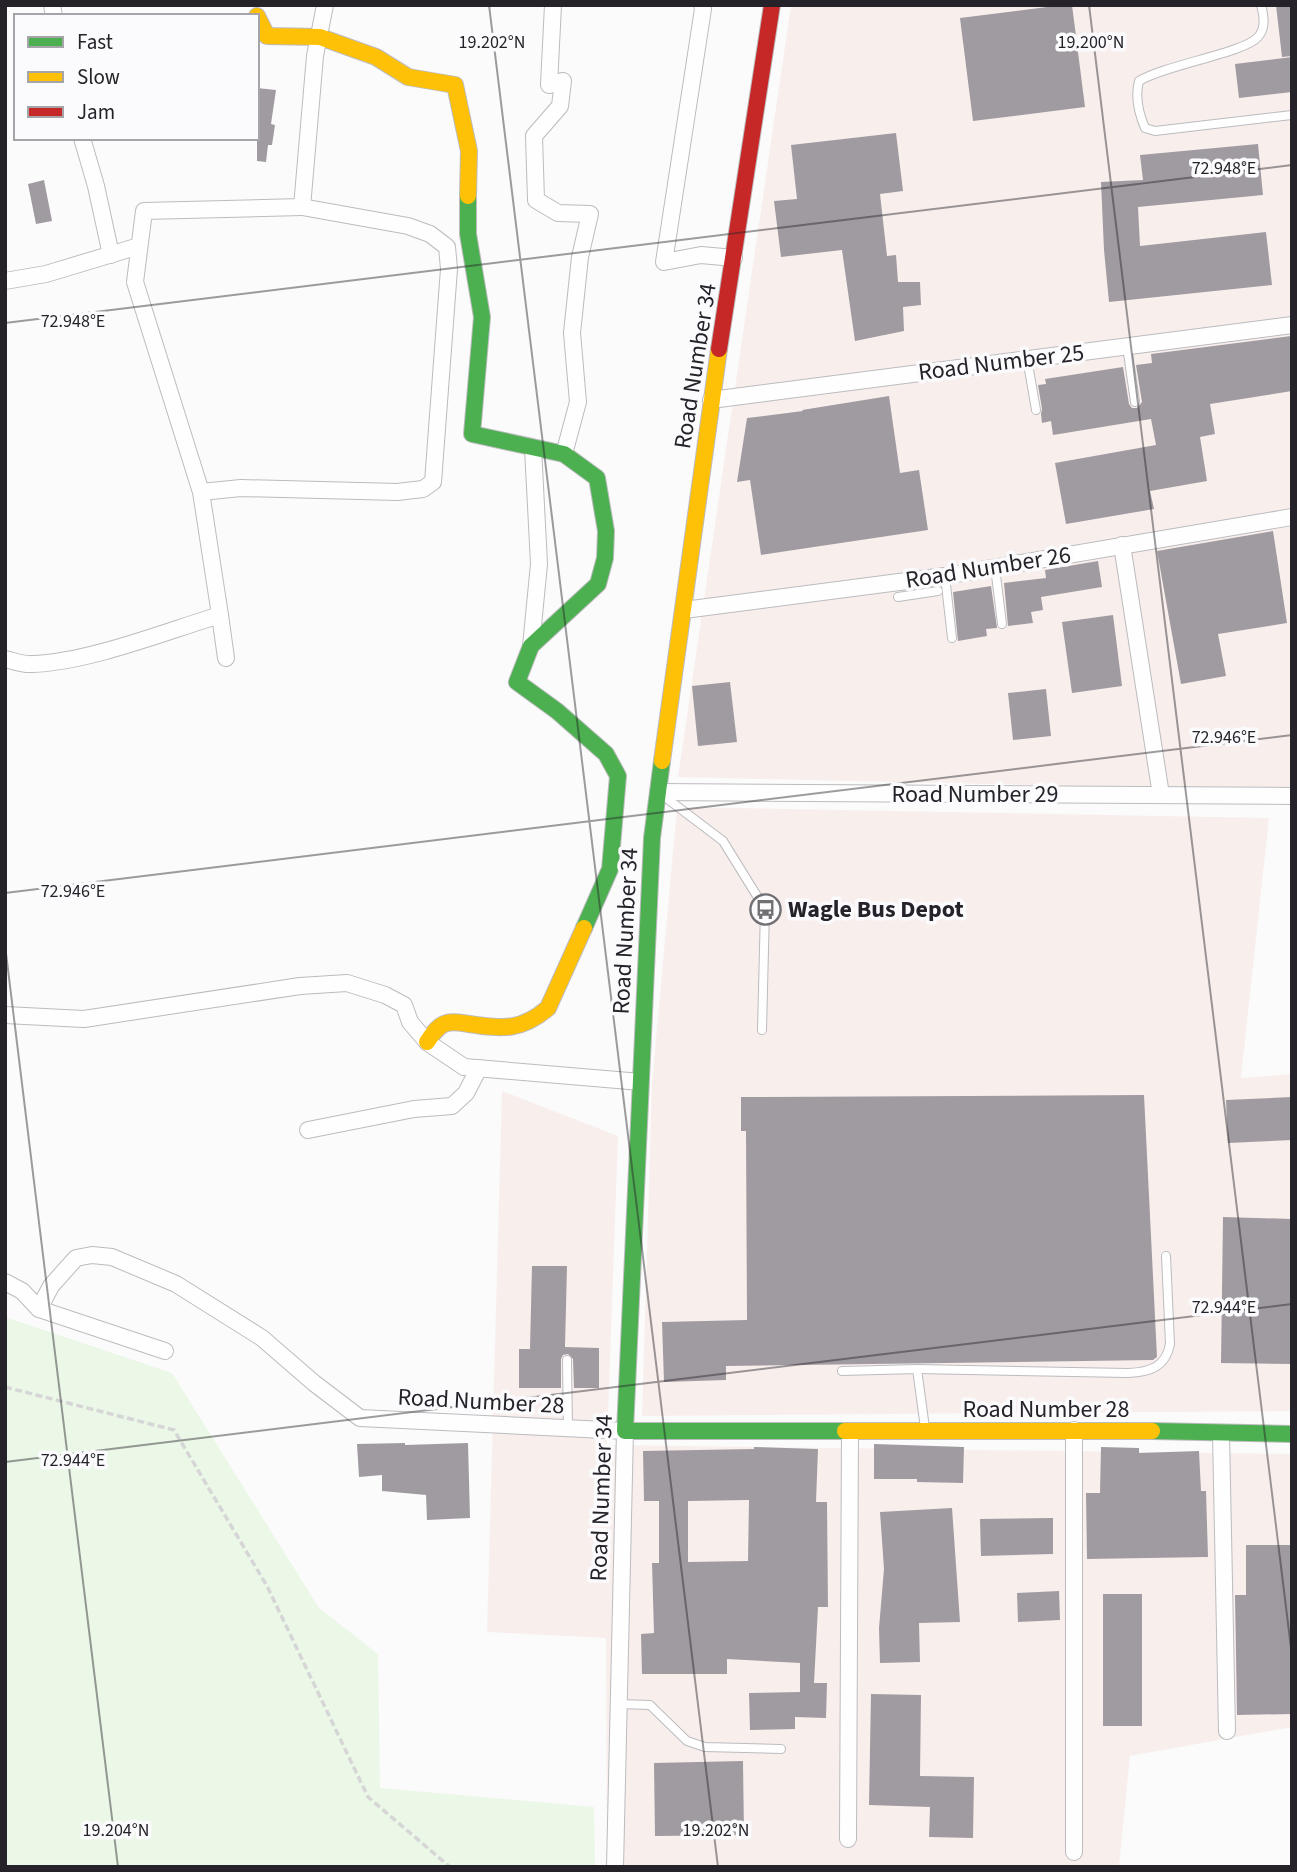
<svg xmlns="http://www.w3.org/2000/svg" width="1297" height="1872" font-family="'Source Sans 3',sans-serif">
<rect width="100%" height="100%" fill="#fbfbfc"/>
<g fill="#f8efed">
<polygon points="791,5 1292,5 1292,791 678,777"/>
<polygon points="677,807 1269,818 1241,1078 1292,1074 1292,1411 642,1416 652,1083"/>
<polygon points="502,1091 618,1136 607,1445 1292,1454 1292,1727 1130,1756 1119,1867 607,1867 606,1638 487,1632"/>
</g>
<polygon fill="#ebf7e7" points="5,1317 172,1373 319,1608 378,1654 380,1788 594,1807 595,1867 5,1867"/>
<g fill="#a09ba1" fill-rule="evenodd">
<polygon points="1063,5 1072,5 1085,107 973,121 960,18"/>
<polygon points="1276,5 1292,5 1292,56 1282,57"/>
<polygon points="1292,57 1292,92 1239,98 1235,64"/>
<polygon points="257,88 276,90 271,124 275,125 272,145 268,145 266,162 257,161"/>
<polygon points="896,133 903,191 880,194 887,256 896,255 898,282 920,282 921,305 903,307 904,331 855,341 842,250 781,257 774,201 797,199 791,145"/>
<polygon points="1258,144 1263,195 1138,207 1140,246 1266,232 1272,285 1109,302 1104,250 1101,182 1143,180 1140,155"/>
<polygon points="44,180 52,221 36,224 28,184"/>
<polygon points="1291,336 1292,391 1210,404 1215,434 1200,437 1207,481 1150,491 1154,509 1066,524 1055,463 1156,445 1151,419 1053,435 1051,421 1042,423 1041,414 1042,409 1038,385 1046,384 1045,379 1123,367 1129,404 1132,408 1137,408 1142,402 1136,365 1152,363 1151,354"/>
<polygon points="889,396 900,473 919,470 928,530 761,555 750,480 737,482 747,418 803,411 802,410"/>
<polygon points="1273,531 1287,623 1218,634 1226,676 1181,684 1157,551"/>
<polygon points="1098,561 1102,587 1041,597 1043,610 1031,612 1033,623 1008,626 1004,583 1046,578 1045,570"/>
<polygon points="991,586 997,628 986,629 987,636 958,641 953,592"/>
<polygon points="1113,615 1122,686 1072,693 1062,622"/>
<polygon points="730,682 737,742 698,746 692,686"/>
<polygon points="1046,689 1051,736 1013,740 1008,693"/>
<polygon points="1144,1095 1157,1357 1153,1360 726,1366 726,1380 664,1382 662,1322 747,1320 746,1131 741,1131 741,1097"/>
<polygon points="1292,1097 1292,1140 1228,1143 1226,1100"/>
<polygon points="1223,1217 1292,1219 1292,1364 1221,1363"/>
<polygon points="532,1266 567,1266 565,1347 599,1348 599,1388 574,1388 573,1359 568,1354 563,1355 561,1359 561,1388 519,1388 519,1349 530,1349"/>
<polygon points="405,1443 405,1445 468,1443 470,1518 427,1520 426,1495 382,1491 382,1475 359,1477 357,1444"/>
<polygon points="874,1444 964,1447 963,1483 917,1482 917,1479 874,1479"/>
<path d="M 754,1447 L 818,1449 L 816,1502 L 827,1502 L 828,1607 L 818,1607 L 814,1683 L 827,1683 L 826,1718 L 795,1717 L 795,1729 L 750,1730 L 749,1693 L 800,1692 L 800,1663 L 727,1659 L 727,1674 L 642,1674 L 641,1634 L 654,1633 L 652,1563 L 659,1563 L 659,1501 L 644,1501 L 643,1451 L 754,1449 ZM 749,1500 L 748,1561 L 688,1562 L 688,1501 Z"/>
<polygon points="1101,1447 1139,1448 1139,1453 1199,1451 1201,1491 1206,1491 1208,1557 1087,1559 1086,1493 1100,1493"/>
<polygon points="952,1508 960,1622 919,1623 920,1662 880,1663 879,1628 884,1569 880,1512"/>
<polygon points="1053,1518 1053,1554 981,1556 980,1519"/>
<polygon points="1246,1545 1292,1545 1292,1714 1237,1715 1235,1595 1246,1595"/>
<polygon points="1059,1591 1060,1620 1018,1622 1017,1593"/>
<rect x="1103" y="1594" width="39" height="132"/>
<polygon points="871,1694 921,1695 920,1776 974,1777 973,1838 929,1837 930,1807 869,1805"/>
<polygon points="743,1761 744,1835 655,1836 654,1763"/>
</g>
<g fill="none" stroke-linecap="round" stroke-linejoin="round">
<defs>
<g id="lane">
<path d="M 1261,5 C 1264,16 1266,28 1258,37 C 1244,53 1165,65 1139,81 C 1135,96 1139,114 1145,128 L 1155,131 L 1292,115"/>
<polyline points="1127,346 1135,402"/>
<polyline points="1027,358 1036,410"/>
<polyline points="995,567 1002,624"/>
<polyline points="945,576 952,638"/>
<polyline points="898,597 938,591"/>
<polyline points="661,794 723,841 765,909 762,1030"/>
<polyline points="567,1360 568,1428"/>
<path d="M 917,1369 L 1128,1373 C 1150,1372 1166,1367 1170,1344 L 1166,1256"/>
<polyline points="842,1371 917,1369 925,1428"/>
<polyline points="619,1704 650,1705 687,1741 705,1747 781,1749"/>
</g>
<g id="street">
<polyline points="52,5 54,16"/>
<polyline points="553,5 549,85 563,81 560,106 534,136 536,200 558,213 590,214 580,257 572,333 578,402 564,454"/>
<polyline points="702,5 703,9 664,262 701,255 734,258"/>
<polyline points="82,138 96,186 111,255"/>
<polyline points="5,281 46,274 139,246"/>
<polyline points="711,400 1292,325"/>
<polyline points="201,492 241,488 397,492 423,489 433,482 449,269 447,247 430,234 408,226 302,207"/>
<polyline points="1122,545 1161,795"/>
<polyline points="684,610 945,576 1292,517"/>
<polyline points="220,615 226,658"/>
<polyline points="531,646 539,564 533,448"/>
<path d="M 5,659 C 14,661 23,665 32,664 C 89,662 164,632 220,615 L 201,492 L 135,282 L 144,211 L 302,207 L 315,56 L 325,5"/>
<polyline points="659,792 1292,796"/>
<polyline points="5,1015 84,1019 300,986 347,983 385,995 404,1005 410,1022 427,1042 464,1067 641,1082"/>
<polyline points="308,1130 414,1109 452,1106 466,1093 479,1068"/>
<polyline points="5,1282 22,1291 39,1309 51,1286 76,1258 92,1255 112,1257 176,1284 262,1338 314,1383 360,1418 625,1431 615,1867"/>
<polyline points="39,1309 165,1351"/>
<polyline points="1221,1434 1227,1731"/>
<polyline points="848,1839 850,1432"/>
<polyline points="1074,1852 1074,1430"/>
</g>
<g id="fast">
<polyline points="468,196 468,234 482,317 472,434 564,454 597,478 606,531 605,558 598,584 531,646 517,682 557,711 606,754 618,776 610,869 584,928"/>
<polyline points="662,761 652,838 625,1431 845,1431"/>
<polyline points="1152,1431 1292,1434"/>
</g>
<g id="slow">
<polyline points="257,16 267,36 320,37 376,57 408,77 455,85 469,151 468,196"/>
<polyline points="662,761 719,349"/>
<path d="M 427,1042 C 432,1035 438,1025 447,1023 C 454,1021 462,1023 469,1024 C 503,1029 521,1031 548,1008 L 584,928"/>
<polyline points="845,1431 1152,1431"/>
</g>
<polyline id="jam" points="719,349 772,5"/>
</defs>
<use href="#lane" stroke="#bcbbbe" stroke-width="10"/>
<use href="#street" stroke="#bcbbbe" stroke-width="18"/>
<use href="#fast" stroke="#bcbbbe" stroke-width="18"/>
<use href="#slow" stroke="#bcbbbe" stroke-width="18"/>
<use href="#jam" stroke="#bcbbbe" stroke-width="18"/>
<polyline stroke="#d6d6d7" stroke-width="3.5" stroke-dasharray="7 3.5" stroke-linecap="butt" points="5,1387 174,1430 267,1586 368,1797 450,1867"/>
<use href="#lane" stroke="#fefeff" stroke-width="8"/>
<use href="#street" stroke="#fefeff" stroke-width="16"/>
<use href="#fast" stroke="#4caf50" stroke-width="16"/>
<use href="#slow" stroke="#ffc107" stroke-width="16"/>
<use href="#jam" stroke="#c62828" stroke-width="16"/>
</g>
<path fill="none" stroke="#252329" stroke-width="2" stroke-opacity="0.45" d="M 489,5 L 718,1867M 1089,5 L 1292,1656M 5,323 L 1292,165M 5,893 L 1292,735M 5,945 L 118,1867M 5,1462 L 1292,1304"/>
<defs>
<symbol id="bus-ring" viewBox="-11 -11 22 22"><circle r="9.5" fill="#fbfafd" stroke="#706f73" stroke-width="1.5"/><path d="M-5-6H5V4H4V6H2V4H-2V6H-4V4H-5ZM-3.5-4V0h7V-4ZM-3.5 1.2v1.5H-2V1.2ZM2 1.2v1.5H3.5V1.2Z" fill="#706f73"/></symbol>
</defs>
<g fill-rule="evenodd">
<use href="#bus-ring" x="748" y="892" width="35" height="35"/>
</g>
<g text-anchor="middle" stroke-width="7" stroke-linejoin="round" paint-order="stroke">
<g font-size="24" fill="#252329" stroke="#fbfafd">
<text transform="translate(1001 362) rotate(-7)" y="8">Road Number 25</text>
<text transform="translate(695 366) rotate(-81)" y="8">Road Number 34</text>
<text transform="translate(988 567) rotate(-9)" y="8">Road Number 26</text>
<text x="975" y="802">Road Number 29</text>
<text transform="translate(625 931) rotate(-87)" y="8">Road Number 34</text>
<text transform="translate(481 1401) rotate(3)" y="8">Road Number 28</text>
<text x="1046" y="1417">Road Number 28</text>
<text transform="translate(601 1498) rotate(-88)" y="8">Road Number 34</text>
</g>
<g font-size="24" font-weight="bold" fill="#252329" stroke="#fbfafd" text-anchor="start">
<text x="788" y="917">Wagle Bus Depot</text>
</g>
</g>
<g font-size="18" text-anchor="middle" fill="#252329" stroke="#fbfafd" stroke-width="7" stroke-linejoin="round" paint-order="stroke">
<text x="492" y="48">19.202°N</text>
<text x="1091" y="48">19.200°N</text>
<text x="1224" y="174">72.948°E</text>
<text x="73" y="327">72.948°E</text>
<text x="1224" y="743">72.946°E</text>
<text x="73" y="897">72.946°E</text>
<text x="1224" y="1313">72.944°E</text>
<text x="73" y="1466">72.944°E</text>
<text x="116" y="1836">19.204°N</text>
<text x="716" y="1836">19.202°N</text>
</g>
<rect width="1297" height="1872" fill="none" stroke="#252329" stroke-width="14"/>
<rect x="14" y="14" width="245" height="126" fill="#fbfafd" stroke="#a5a4a8" stroke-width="2"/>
<rect x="28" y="37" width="35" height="10" fill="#4caf50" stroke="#a5a4a8" stroke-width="2"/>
<text x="77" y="49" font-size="21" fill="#252329">Fast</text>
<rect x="28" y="72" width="35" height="10" fill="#ffc107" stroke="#a5a4a8" stroke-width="2"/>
<text x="77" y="84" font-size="21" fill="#252329">Slow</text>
<rect x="28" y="107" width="35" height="10" fill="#c62828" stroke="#a5a4a8" stroke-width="2"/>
<text x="77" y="119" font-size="21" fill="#252329">Jam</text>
</svg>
